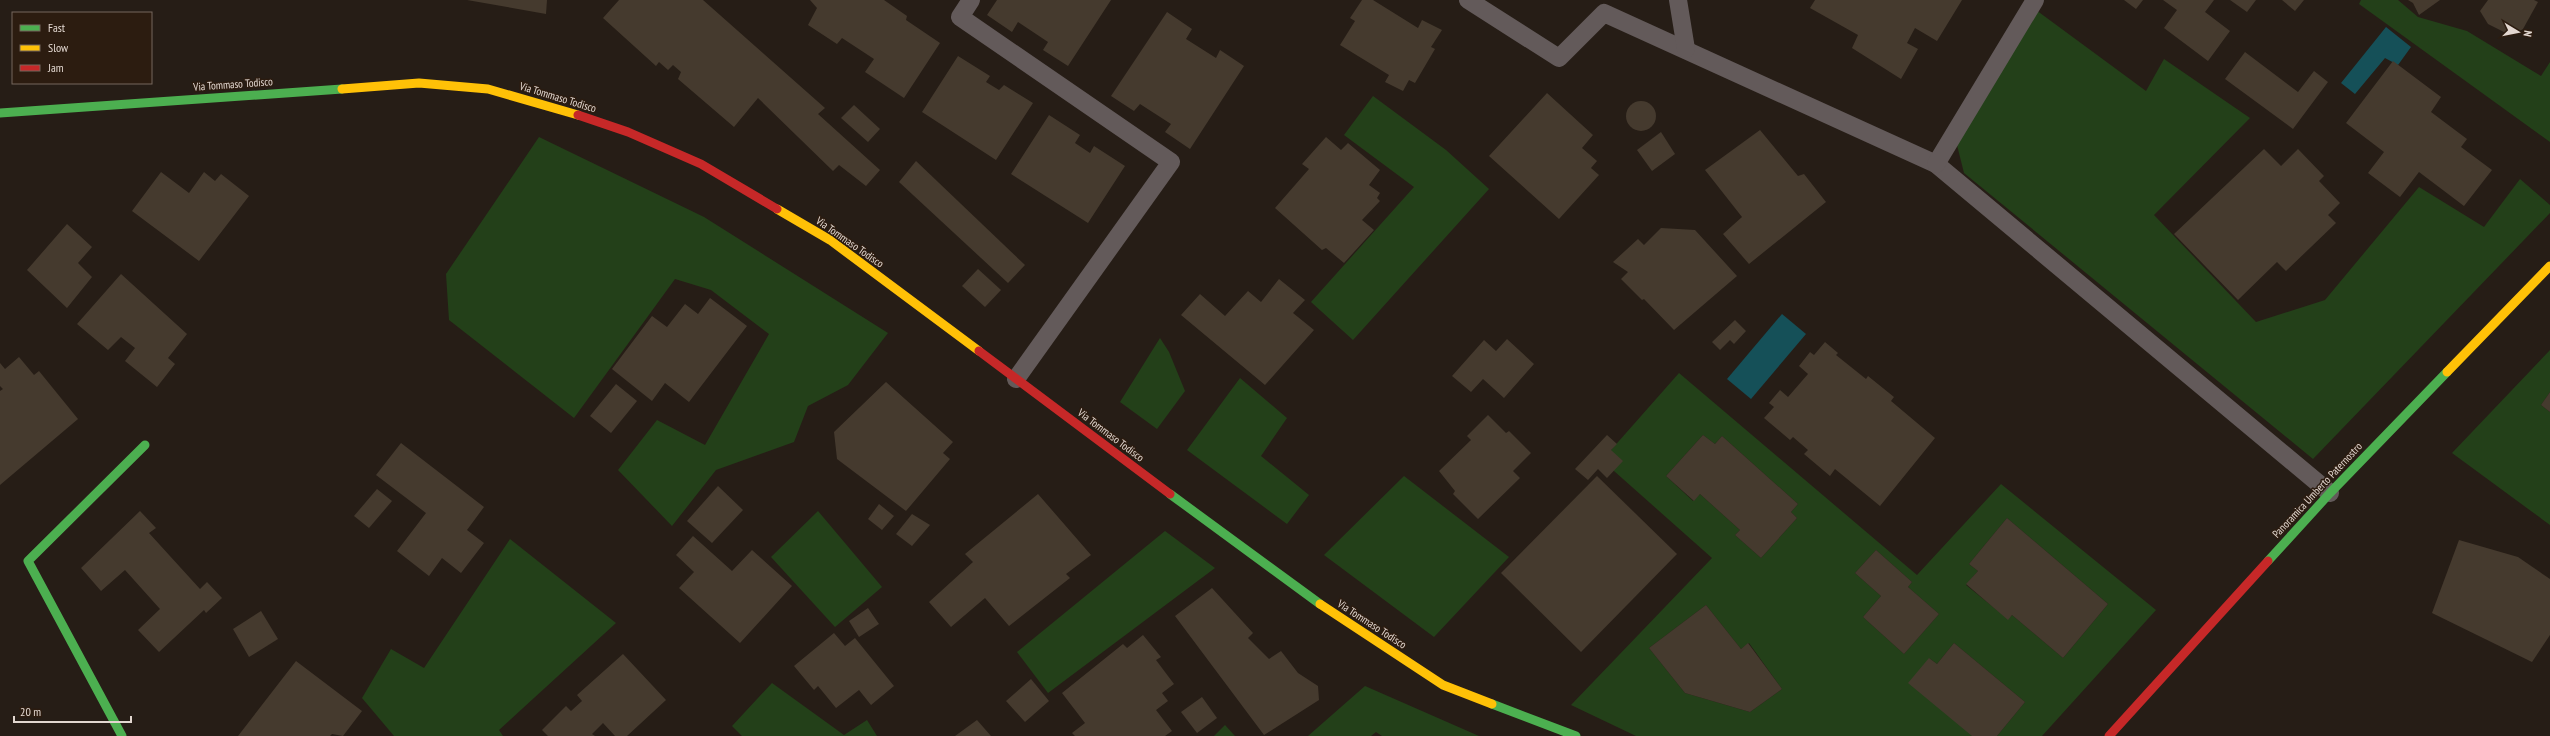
<svg xmlns="http://www.w3.org/2000/svg" width="2550" height="736" font-family="'PT Sans Narrow',sans-serif">
<rect width="100%" height="100%" fill="#261d16"/>
<g fill="#234019" fill-rule="evenodd">
<polygon points="2361,0 2398,0 2418,17 2467,31 2541,76 2550,62 2550,142 2359,4"/>
<polygon points="2036,10 2146,91 2164,59 2250,118 2154,215 2256,322 2325,300 2419,187 2484,227 2520,179 2550,205 2550,213 2313,459 1964,173 1956,141"/>
<polygon points="1373,96 1446,150 1489,189 1353,340 1311,302 1414,187 1344,135"/>
<polygon points="539,137 704,217 888,333 848,385 808,406 794,442 716,470 672,526 618,470 657,420 705,445 769,334 711,290 675,279 574,418 449,320 446,274"/>
<polygon points="1160,338 1169,352 1185,391 1157,429 1120,402"/>
<polygon points="2550,350 2550,392 2541,405 2550,412 2550,525 2452,453"/>
<path d="M 1679,373 L 1917,575 L 2001,484 L 2156,610 L 2042,736 L 1997,736 L 2025,702 L 1954,643 L 1937,664 L 1929,658 L 1972,736 L 1636,736 L 1571,705 L 1712,558 L 1614,471 L 1611,450 ZM 1703,435 L 1715,444 L 1722,436 L 1798,504 L 1791,512 L 1797,518 L 1761,558 L 1735,535 L 1740,530 L 1700,494 L 1693,501 L 1666,476 ZM 2007,518 L 2108,604 L 2063,658 L 2012,615 L 2008,619 L 1966,585 L 1978,571 L 1969,564 ZM 1876,550 L 1912,582 L 1908,587 L 1939,614 L 1904,654 L 1863,617 L 1881,596 L 1855,573 ZM 1706,605 L 1741,649 L 1749,643 L 1782,689 L 1750,712 L 1685,693 L 1649,648 Z"/>
<polygon points="1240,378 1287,418 1261,456 1309,495 1287,524 1187,450"/>
<polygon points="1404,476 1509,557 1434,637 1324,555"/>
<polygon points="818,511 882,587 835,627 771,557"/>
<polygon points="1165,531 1215,568 1048,693 1017,652"/>
<polygon points="510,539 616,623 499,730 503,736 394,736 362,698 391,649 424,668"/>
<polygon points="772,683 844,735 867,720 877,736 742,736 732,726"/>
<polygon points="1365,686 1479,736 1382,736 1376,732 1371,736 1308,736"/>
<polygon points="1225,725 1235,736 1214,736"/>
</g>
<g fill="#155058">
<polygon points="2386,27 2411,47 2398,65 2385,58 2355,94 2341,83"/>
<polygon points="1782,314 1806,334 1751,399 1727,379"/>
</g>
<g fill="#453a2e">
<polygon points="467,0 547,0 546,14"/>
<polygon points="619,0 703,0 825,108 818,114 880,170 866,186 839,165 833,171 758,98 734,127 678,79 681,72 673,65 668,70 659,62 656,66 603,18"/>
<polygon points="810,0 884,0 907,16 906,20 940,43 904,98 865,72 874,59 842,38 837,44 808,25 817,8"/>
<polygon points="997,0 1111,0 1068,66 1043,50 1048,42 1018,22 1012,32 987,15"/>
<polygon points="1362,0 1373,0 1418,28 1422,20 1442,30 1431,47 1435,49 1415,83 1409,80 1403,91 1385,82 1389,75 1340,45 1355,21 1350,18"/>
<polygon points="1815,0 1962,0 1937,41 1915,28 1907,43 1918,49 1901,79 1852,48 1858,35 1810,8"/>
<polygon points="2124,0 2143,0 2136,9"/>
<polygon points="2163,0 2214,0 2205,12 2230,31 2208,61 2164,28 2177,10"/>
<polygon points="2230,0 2256,0 2247,12"/>
<polygon points="2282,0 2304,0 2295,11"/>
<polygon points="2408,0 2440,0 2419,15 2413,3"/>
<polygon points="2488,0 2534,0 2538,2 2523,29 2518,32 2504,32 2488,24 2480,11"/>
<polygon points="1167,12 1192,29 1186,39 1216,58 1220,50 1244,66 1190,149 1165,132 1171,124 1140,104 1134,111 1111,96"/>
<polygon points="2245,52 2298,92 2314,71 2328,82 2293,129 2225,79"/>
<polygon points="958,56 990,76 986,82 999,90 1004,85 1033,103 996,160 922,112"/>
<polygon points="2393,61 2441,97 2431,112 2467,139 2461,147 2492,170 2464,206 2419,172 2400,197 2368,173 2384,152 2346,123"/>
<polygon points="1547,93 1593,135 1582,148 1597,161 1591,168 1599,175 1559,219 1489,156"/>
<circle cx="1641" cy="116" r="15"/>
<polygon points="854,105 880,129 868,142 841,118"/>
<polygon points="1049,115 1080,135 1075,143 1090,153 1094,146 1125,166 1088,223 1011,174"/>
<polygon points="1760,130 1798,176 1804,174 1826,202 1749,264 1723,234 1742,217 1705,170"/>
<polygon points="1661,132 1675,154 1652,171 1637,150"/>
<polygon points="1326,137 1341,150 1348,143 1380,170 1369,185 1380,193 1377,198 1380,201 1362,220 1374,230 1344,263 1326,248 1322,250 1275,208 1309,169 1302,164"/>
<polygon points="2264,149 2281,166 2298,149 2324,176 2319,181 2340,203 2328,215 2336,223 2286,271 2277,262 2238,300 2174,234"/>
<polygon points="916,161 1025,265 1008,283 899,182"/>
<polygon points="161,172 189,193 204,172 215,181 221,174 249,196 199,261 132,211"/>
<polygon points="67,224 92,247 78,263 92,277 67,308 27,270"/>
<polygon points="1661,228 1695,230 1737,276 1674,330 1644,299 1642,300 1621,279 1628,272 1613,262 1638,239 1644,245"/>
<polygon points="978,269 1001,290 985,307 962,286"/>
<polygon points="121,274 187,334 168,358 175,364 157,387 125,361 135,348 121,337 108,350 77,324"/>
<polygon points="1279,279 1305,300 1293,313 1314,330 1265,385 1181,315 1200,294 1225,316 1248,291 1261,302"/>
<polygon points="710,298 747,326 689,402 665,383 652,401 612,369 652,316 667,327 685,304 698,314"/>
<polygon points="1735,320 1746,331 1734,344 1730,340 1720,350 1712,342"/>
<polygon points="1507,339 1534,364 1504,398 1483,379 1471,392 1452,376 1484,340 1496,351"/>
<polygon points="1825,342 1838,353 1836,355 1866,379 1868,376 1894,397 1891,401 1935,438 1880,506 1835,469 1830,476 1804,454 1808,450 1793,437 1790,440 1764,418 1774,407 1769,403 1780,390 1788,397 1808,374 1799,366 1810,352 1814,355"/>
<polygon points="19,357 34,375 39,371 78,419 0,485 0,391 3,389 0,386 0,363 5,369"/>
<polygon points="886,382 953,442 943,453 950,459 906,511 837,459 834,432"/>
<polygon points="616,384 637,401 611,433 590,416"/>
<polygon points="2550,392 2550,412 2541,405"/>
<polygon points="1488,415 1506,433 1509,431 1531,453 1513,471 1520,478 1478,519 1453,494 1455,491 1439,471 1471,440 1467,436"/>
<polygon points="1607,435 1617,444 1611,450 1623,461 1607,478 1598,469 1588,480 1575,469"/>
<polygon points="1703,435 1715,444 1722,436 1798,504 1791,512 1797,518 1761,558 1735,535 1740,530 1700,494 1694,501 1666,476"/>
<polygon points="401,443 484,507 467,530 484,543 461,573 442,558 429,576 397,551 426,513 376,475"/>
<polygon points="1597,476 1677,554 1581,652 1501,573"/>
<polygon points="718,486 743,510 712,543 687,521"/>
<polygon points="377,489 392,501 369,528 354,516"/>
<polygon points="1038,494 1091,555 1066,574 1070,578 1009,626 985,598 951,627 929,602 973,562 965,554"/>
<polygon points="879,504 894,516 882,530 868,519"/>
<polygon points="140,511 156,528 149,533 200,589 207,582 222,598 206,613 204,610 159,652 138,630 160,609 125,570 101,591 81,568"/>
<polygon points="912,514 930,525 912,546 896,534"/>
<polygon points="2007,518 2108,604 2063,658 2012,615 2008,620 1966,584 1978,571 1969,564"/>
<polygon points="693,536 732,571 752,550 792,586 740,643 679,588 694,572 676,555"/>
<polygon points="2459,540 2518,557 2550,579 2550,635 2532,662 2432,613"/>
<polygon points="1876,550 1912,582 1908,587 1939,614 1904,654 1863,617 1881,596 1855,573"/>
<polygon points="1212,588 1253,633 1248,638 1269,659 1281,651 1298,673 1318,686 1319,700 1264,735 1175,616"/>
<polygon points="1706,605 1741,649 1748,643 1782,689 1750,712 1685,693 1649,648"/>
<polygon points="868,608 879,624 859,637 849,621"/>
<polygon points="261,611 278,639 249,657 233,629"/>
<polygon points="834,633 845,646 855,638 894,686 871,705 859,690 836,708 818,686 814,690 794,666"/>
<polygon points="1143,635 1161,657 1156,660 1174,684 1162,693 1168,701 1156,710 1172,731 1165,736 1075,736 1072,733 1085,723 1062,693 1123,644 1127,648"/>
<polygon points="1954,643 2025,702 1997,736 1972,736 1908,683 1929,658 1937,664"/>
<polygon points="623,654 666,700 627,736 615,736 603,723 592,734 595,736 548,736 542,730 566,706 571,711 582,701 577,695"/>
<polygon points="296,661 362,711 343,736 332,734 330,736 238,736"/>
<polygon points="1031,679 1049,701 1025,722 1006,701"/>
<polygon points="1202,697 1217,718 1197,733 1181,712"/>
<polygon points="977,720 991,736 955,736"/>
</g>
<g fill="none" stroke-linecap="round" stroke-linejoin="round">
<g stroke="#635a5a" stroke-width="18">
<polyline points="971,0 960,17 1171,162 1016,379"/>
<polyline points="1468,0 1559,58 1604,13 1936,164 2330,493"/>
<polyline points="1678,0 1686,49"/>
<polyline points="1936,164 2035,0"/>
</g>
<g stroke="#4caf50" stroke-width="9">
<polyline points="0,113 342,89"/>
<polyline points="1170,494 1320,604"/>
<polyline points="2268,561 2330,493 2447,372"/>
<polyline points="1492,704 1576,736"/>
<polyline points="122,736 28,561 145,445"/>
</g>
<g stroke="#ffc107" stroke-width="9">
<polyline points="342,89 419,83 488,89 578,115"/>
<polyline points="777,209 830,240 979,351"/>
<polyline points="2447,372 2550,266"/>
<polyline points="1320,604 1443,685 1492,704"/>
</g>
<g stroke="#c62828" stroke-width="9">
<polyline points="578,115 628,132 701,164 777,209"/>
<polyline points="979,351 1170,494"/>
<polyline points="2109,736 2268,561"/>
</g>
</g>
<g text-anchor="middle" stroke-width="3" stroke-linejoin="round" paint-order="stroke">
<g font-size="11" fill="#e2d7d0" stroke="#2c1c10">
<text transform="translate(233 84) rotate(-4)" y="4">Via Tommaso Todisco</text>
<text transform="translate(558 97) rotate(17)" y="4">Via Tommaso Todisco</text>
<text transform="translate(850 242) rotate(35)" y="4">Via Tommaso Todisco</text>
<text transform="translate(1111 435) rotate(37)" y="4">Via Tommaso Todisco</text>
<text transform="translate(2317 490) rotate(-47)" y="4">Panoramica Umberto Paternostro</text>
<text transform="translate(1372 624) rotate(33)" y="4">Via Tommaso Todisco</text>
</g>
</g>
<rect x="12" y="12" width="140" height="72" fill="#2c1c10" stroke="#75675d"/>
<rect x="20" y="25" width="20" height="6" fill="#4caf50" stroke="#75675d"/>
<text x="48" y="32" font-size="12" fill="#e2d7d0">Fast</text>
<rect x="20" y="45" width="20" height="6" fill="#ffc107" stroke="#75675d"/>
<text x="48" y="52" font-size="12" fill="#e2d7d0">Slow</text>
<rect x="20" y="65" width="20" height="6" fill="#c62828" stroke="#75675d"/>
<text x="48" y="72" font-size="12" fill="#e2d7d0">Jam</text>
<g transform="translate(2518 32) rotate(100)" stroke="#2c1c10" stroke-width="3" paint-order="stroke">
<path d="M0-3L7 15L0 10L-7 15Z" fill="#e2d7d0"/>
<text y="-6" font-size="11" font-weight="bold" text-anchor="middle" fill="#e2d7d0">N</text>
</g>
<path d="M14 716v6h117v-6" fill="none" stroke="#e2d7d0" stroke-width="2"/>
<text x="20" y="716" font-size="12" fill="#e2d7d0" stroke="#2c1c10" stroke-width="3" paint-order="stroke">20 m</text>
</svg>
